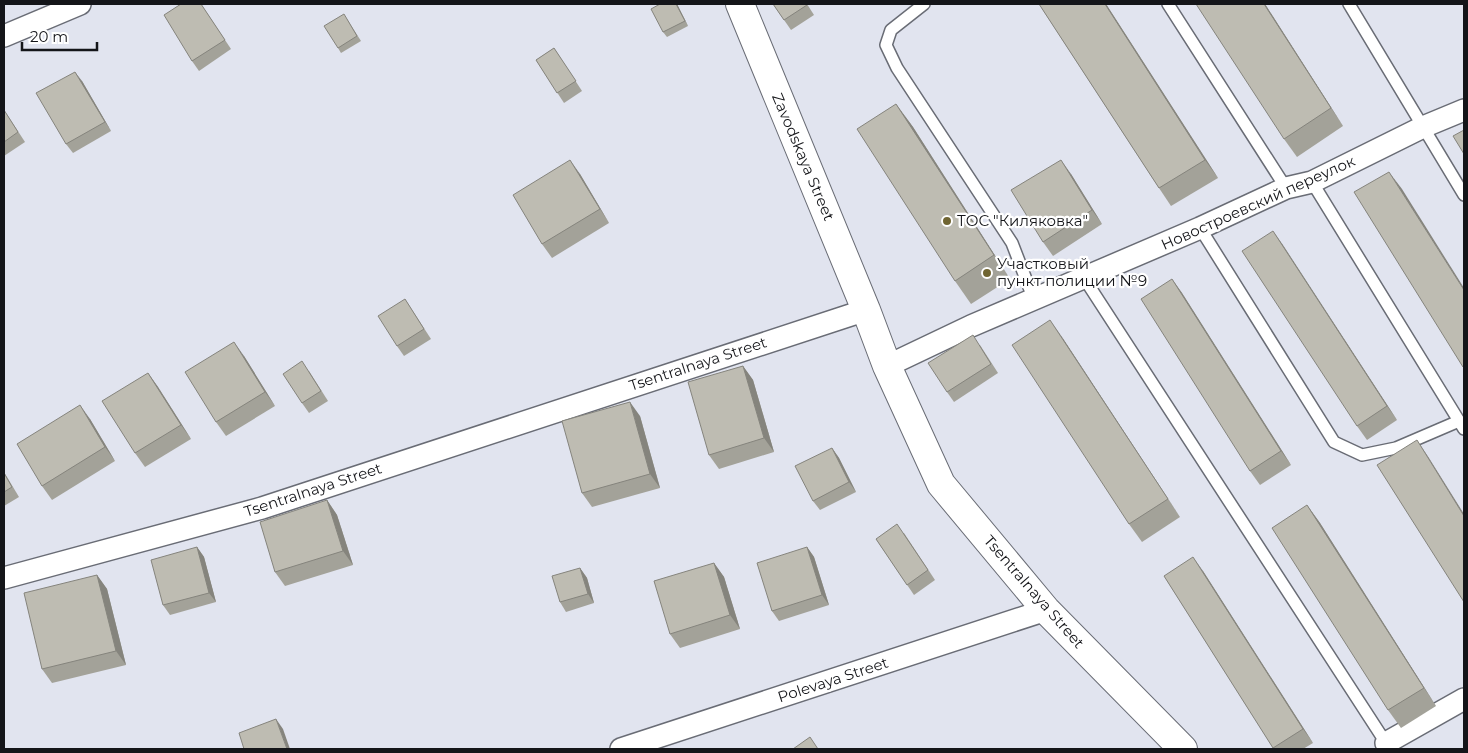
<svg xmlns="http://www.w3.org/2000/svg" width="1468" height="753" font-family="Montserrat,sans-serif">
<rect width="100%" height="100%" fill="#e1e4ef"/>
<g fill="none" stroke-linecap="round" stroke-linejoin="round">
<defs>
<g id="service">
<polyline points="924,4 891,30 886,45 897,68 1012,243 1034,300"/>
<polyline points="1168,4 1286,188"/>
<polyline points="1349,4 1464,195"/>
<polyline points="1312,182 1464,429"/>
<polyline points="1200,228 1334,442 1362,455 1396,448 1459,421"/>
<polyline points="1084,278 1386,743"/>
</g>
<g id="minor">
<polyline points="4,36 80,4"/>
<polyline points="887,366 971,326 1200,228 1286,188 1312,182 1423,127 1464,110"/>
<polyline points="4,578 262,508 866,310"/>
<polyline points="1386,743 1464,699"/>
<polyline points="621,749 1046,610"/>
</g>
<polyline id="tertiary" points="740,4 866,310 887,366 941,484 1046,610 1183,749"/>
</defs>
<use href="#service" stroke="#696c75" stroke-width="14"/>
<use href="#minor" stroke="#696c75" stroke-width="24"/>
<use href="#tertiary" stroke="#696c75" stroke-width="30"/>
<use href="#service" stroke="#fff" stroke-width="11"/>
<use href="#minor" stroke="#fff" stroke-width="21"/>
<use href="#tertiary" stroke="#fff" stroke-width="28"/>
</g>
<g fill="#a3a299">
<polygon points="201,4 231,49 199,71 192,61"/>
<polygon points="677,4 688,26 667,37 663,32"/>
<polygon points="773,4 807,4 814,15 791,30"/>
<polygon points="1039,4 1106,4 1218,178 1171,206 1159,188"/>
<polygon points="1265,4 1343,126 1297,157 1284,139"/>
<polygon points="347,19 361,41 341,53 338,48"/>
<polygon points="554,48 582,91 564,103 536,60"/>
<polygon points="82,81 111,131 73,153 66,144"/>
<polygon points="896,104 913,127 1010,279 971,304 955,281"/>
<polygon points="4,110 25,142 4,156"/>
<polygon points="580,174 609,223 552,258 542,244"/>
<polygon points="1071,174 1102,224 1053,256 1043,242"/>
<polygon points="1273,231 1397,420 1367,440 1357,426"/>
<polygon points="1172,279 1182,293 1291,465 1260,485 1250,471"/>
<polygon points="405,299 431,339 404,356 397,346"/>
<polygon points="1062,337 1180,517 1142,542 1129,524"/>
<polygon points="980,345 998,373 954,402 947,392"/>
<polygon points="244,356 275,406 226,436 216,422"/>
<polygon points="743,366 753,380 774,452 719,469 709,455"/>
<polygon points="309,371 328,401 309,413 302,403"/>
<polygon points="148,373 158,387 191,439 145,467 135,453"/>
<polygon points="640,416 660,488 592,507 582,493"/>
<polygon points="90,419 115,461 52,500 42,486"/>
<polygon points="832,448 839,458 856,492 820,510 813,501"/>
<polygon points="4,472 19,497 4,506"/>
<polygon points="327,500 337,515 353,565 285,586 275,572"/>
<polygon points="1307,505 1320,523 1436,706 1401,728 1388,710"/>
<polygon points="904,533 935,580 914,595 876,539"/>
<polygon points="197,547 204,557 216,602 170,615 163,605"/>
<polygon points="807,547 814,557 829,605 779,621 772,611"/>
<polygon points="714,563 724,577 740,629 680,648 670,634"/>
<polygon points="580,568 587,578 594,603 566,612 560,602"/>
<polygon points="1203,571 1313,743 1303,749 1274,749 1164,576"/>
<polygon points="97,575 107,589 126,665 52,683 42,669"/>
</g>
<g fill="#85847d">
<polygon points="676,4 677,4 688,26 685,21"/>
<polygon points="1105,4 1106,4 1218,178 1205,160"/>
<polygon points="1264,4 1265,4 1343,126 1331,108"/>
<polygon points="75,72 82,81 111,131 105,122"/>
<polygon points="896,104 913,127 1010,279 994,255"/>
<polygon points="570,160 580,174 609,223 600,209"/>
<polygon points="1061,160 1071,174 1102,224 1092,210"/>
<polygon points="1389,172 1402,189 1464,288 1464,290"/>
<polygon points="1273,231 1283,245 1397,420 1387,406"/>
<polygon points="1172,279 1182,293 1291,465 1281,451"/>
<polygon points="1050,320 1062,337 1180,517 1168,499"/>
<polygon points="234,342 244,356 275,406 265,392"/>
<polygon points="743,366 753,380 774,452 764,438"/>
<polygon points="148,373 158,387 191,439 181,425"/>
<polygon points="630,402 640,416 660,488 650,474"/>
<polygon points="80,405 90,419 115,461 105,447"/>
<polygon points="1417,440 1429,458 1464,514 1464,516"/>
<polygon points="832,448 839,458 856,492 849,482"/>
<polygon points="327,500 337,515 353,565 343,551"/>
<polygon points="1307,505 1320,523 1436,706 1424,688"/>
<polygon points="197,547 204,557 216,602 209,593"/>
<polygon points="807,547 814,557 829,605 822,595"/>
<polygon points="1193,557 1203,571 1313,743 1303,729"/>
<polygon points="714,563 724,577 740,629 730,615"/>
<polygon points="580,568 587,578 594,603 588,594"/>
<polygon points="97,575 107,589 126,665 116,651"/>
<polygon points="276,719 283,729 290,749 287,749"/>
</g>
<g fill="#bebcb2" stroke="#85847d">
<polygon points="181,4 201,4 225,40 192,61 164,15"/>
<polygon points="660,4 676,4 685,21 663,32 651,9"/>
<polygon points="773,4 807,4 807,5 784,20"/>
<polygon points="1039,4 1105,4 1205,160 1159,188"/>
<polygon points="1196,4 1264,4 1331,108 1284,139"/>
<polygon points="344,14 357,36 338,48 324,26"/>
<polygon points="554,48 576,81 557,93 536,60"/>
<polygon points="75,72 105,122 66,144 36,93"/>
<polygon points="896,104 994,255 955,281 857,129"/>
<polygon points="4,110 18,132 4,142"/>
<polygon points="1464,130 1464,154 1453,136"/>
<polygon points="570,160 600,209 542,244 513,195"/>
<polygon points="1061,160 1092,210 1043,242 1011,190"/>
<polygon points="1389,172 1464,290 1464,366 1463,367 1354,192"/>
<polygon points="1273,231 1387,406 1357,426 1242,251"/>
<polygon points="1172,279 1281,451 1250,471 1141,299"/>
<polygon points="405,299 424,329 397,346 378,316"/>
<polygon points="1050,320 1168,499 1129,524 1012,345"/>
<polygon points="973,335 991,364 947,392 928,363"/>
<polygon points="234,342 265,392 216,422 185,372"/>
<polygon points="302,361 321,391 302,403 283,374"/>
<polygon points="743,366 764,438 709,455 688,382"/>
<polygon points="148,373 181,425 135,453 102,401"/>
<polygon points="630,402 650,474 582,493 562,421"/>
<polygon points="80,405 105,447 42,486 17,444"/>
<polygon points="1417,440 1464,516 1464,602 1377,465"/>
<polygon points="832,448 849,482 813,501 795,466"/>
<polygon points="4,473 12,487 4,492"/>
<polygon points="327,500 343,551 275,572 260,522"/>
<polygon points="1307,505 1424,688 1388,710 1272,528"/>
<polygon points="897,524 928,570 907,585 876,539"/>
<polygon points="197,547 209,593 163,605 151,560"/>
<polygon points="807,547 822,595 772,611 757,563"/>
<polygon points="1193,557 1303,729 1273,748 1164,576"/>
<polygon points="714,563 730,615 670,634 654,581"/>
<polygon points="580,568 588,594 560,602 552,576"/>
<polygon points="97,575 116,651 42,669 24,593"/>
<polygon points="276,719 287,749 244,749 239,733"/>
<polygon points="810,737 818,749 793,749"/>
</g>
<g fill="#706532" stroke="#fff" stroke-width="2">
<circle cx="947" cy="221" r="5"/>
<circle cx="987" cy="273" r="5"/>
</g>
<g text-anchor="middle" stroke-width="4.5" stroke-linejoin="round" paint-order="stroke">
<g font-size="15" fill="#141519" stroke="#fff">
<text transform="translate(803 157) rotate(67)" y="5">Zavodskaya Street</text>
<text transform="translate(1258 203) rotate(-24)" y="5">Новостроевский переулок</text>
<text transform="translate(698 364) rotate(-18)" y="5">Tsentralnaya Street</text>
<text transform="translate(313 490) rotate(-18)" y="5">Tsentralnaya Street</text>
<text transform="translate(1034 592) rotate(49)" y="5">Tsentralnaya Street</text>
<text transform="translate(833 680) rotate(-18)" y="5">Polevaya Street</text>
</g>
<g font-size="15" fill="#141519" stroke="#fff" text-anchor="start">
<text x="957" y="226">ТОС "Киляковка"</text>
<text x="997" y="269">Участковый<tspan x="997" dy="17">пункт полиции №9</tspan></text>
</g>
</g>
<rect width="1468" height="753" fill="none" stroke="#141519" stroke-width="10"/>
<path d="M22 42v8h75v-8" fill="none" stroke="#141519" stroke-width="2.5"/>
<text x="30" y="42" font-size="15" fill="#141519" stroke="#ffffff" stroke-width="4" paint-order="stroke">20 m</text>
</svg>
